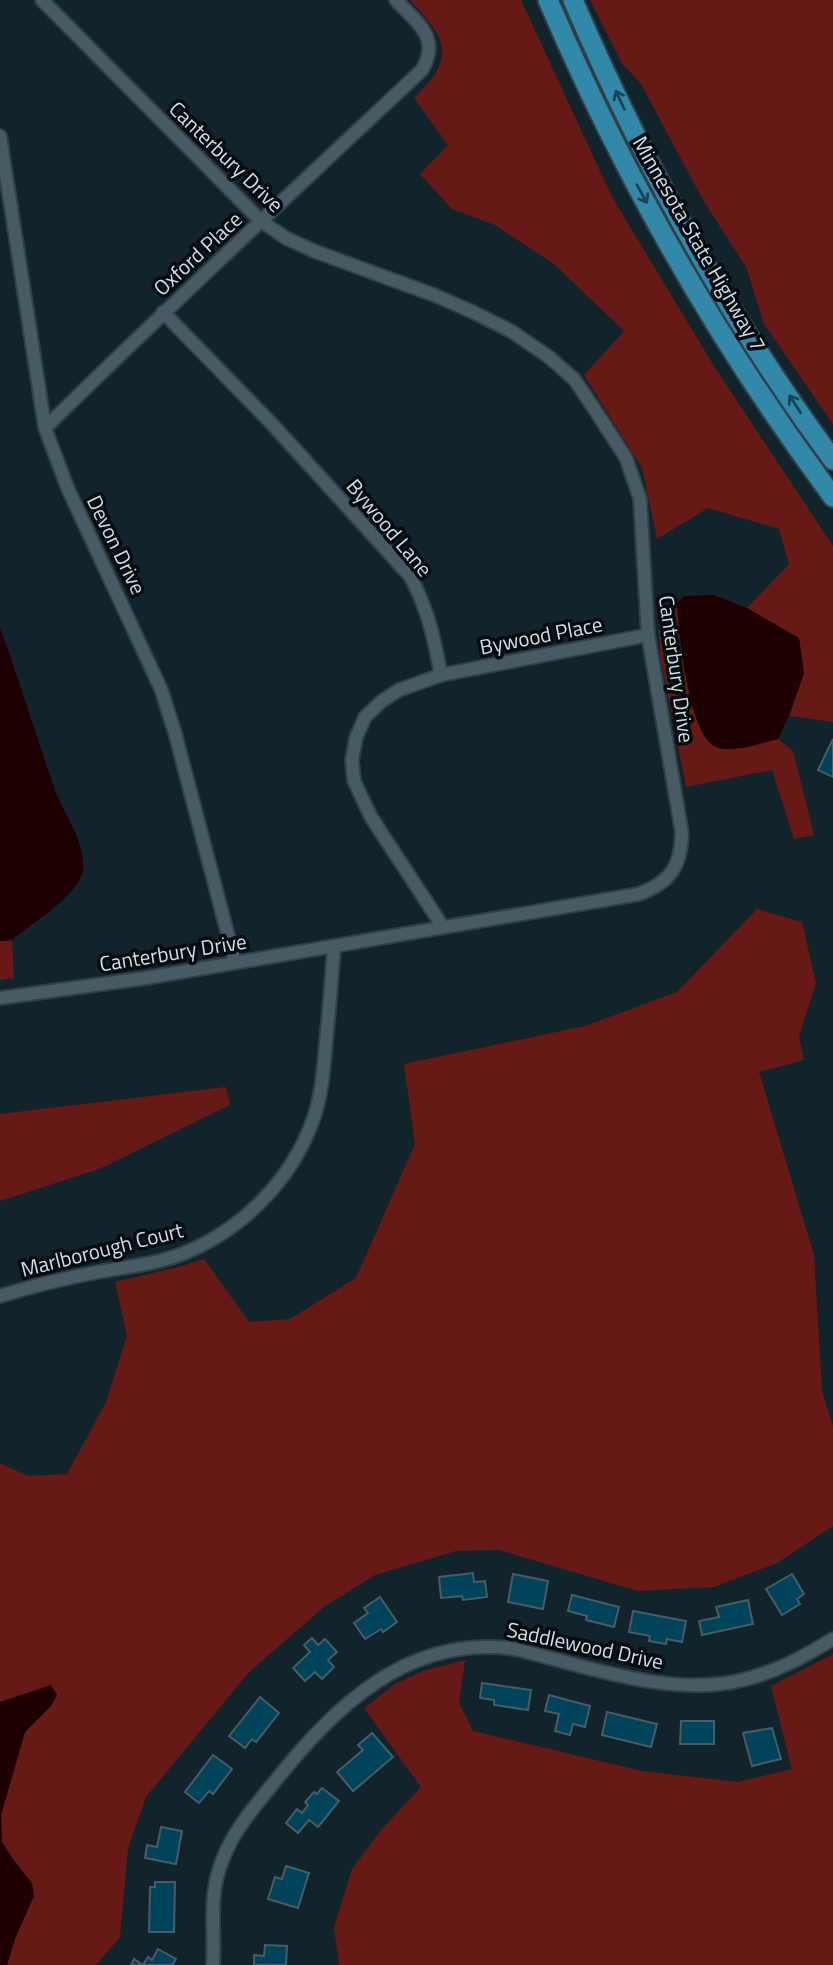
<svg xmlns="http://www.w3.org/2000/svg" width="833" height="1965" font-family="'Titillium Web',sans-serif">
<rect width="100%" height="100%" fill="#11242c"/>
<g fill="#671a15">
<path d="M 410,0 L 521,0 L 612,197 L 714,366 L 833,546 L 833,722 L 789,716 L 804,673 L 799,639 L 747,608 L 789,564 L 779,529 L 708,508 L 657,539 L 642,468 L 584,375 L 624,331 L 554,264 L 495,225 L 452,209 L 420,174 L 448,145 L 414,98 C 457,57 447,40 410,0 Z"/>
<polygon points="590,0 833,0 833,424 764,324 746,267 703,200 641,84 622,63"/>
<polygon points="677,603 680,650 730,749 778,739 793,751 814,835 794,839 772,770 686,787 660,655 658,606"/>
<polygon points="757,909 802,922 816,983 799,1036 804,1060 759,1072 814,1255 822,1391 833,1427 833,1526 777,1563 714,1587 638,1591 499,1550 456,1551 375,1575 325,1606 249,1672 146,1797 128,1848 120,1937 96,1965 7,1965 15,1939 15,1862 2,1842 1,1815 25,1732 51,1706 51,1685 0,1702 0,1463 28,1476 67,1474 106,1402 127,1336 115,1282 182,1266 204,1259 249,1322 290,1319 356,1278 415,1144 404,1064 585,1026 677,992"/>
<polygon points="12,940 14,978 0,980 0,941"/>
<polygon points="226,1087 230,1105 99,1169 0,1201 0,1114"/>
<polygon points="833,1654 833,1965 339,1965 334,1927 352,1869 381,1830 421,1787 364,1708 395,1684 423,1671 465,1660 459,1703 473,1731 642,1771 738,1782 792,1769 771,1686"/>
</g>
<g fill="#1f0000">
<path d="M 714,595 L 747,608 L 799,638 L 804,673 L 789,716 L 778,739 C 761,743 731,755 714,746 C 688,731 679,633 677,603 L 684,596 Z"/>
<path d="M 0,628 C 20,682 36,736 55,790 C 64,815 86,842 83,870 C 81,893 30,925 12,940 L 0,941 Z"/>
<polygon points="51,1685 57,1695 51,1706 25,1732 1,1815 2,1842 15,1862 32,1883 34,1896 15,1939 7,1965 0,1965 0,1702"/>
</g>
<g fill="#00445c" stroke="#485c66" stroke-width="2">
<polygon points="833,739 833,777 818,770"/>
<polygon points="473,1573 474,1582 485,1581 487,1597 463,1600 462,1596 441,1598 439,1577"/>
<polygon points="513,1574 548,1581 543,1609 508,1602"/>
<polygon points="792,1574 804,1594 797,1599 800,1604 782,1615 766,1589"/>
<polygon points="572,1595 619,1607 614,1627 586,1620 587,1616 568,1611"/>
<polygon points="380,1597 397,1622 383,1632 381,1629 365,1639 354,1623 368,1613 364,1608"/>
<polygon points="748,1600 753,1624 702,1635 699,1621 719,1617 716,1607"/>
<polygon points="633,1611 686,1621 682,1642 667,1639 666,1644 649,1641 650,1636 629,1632"/>
<polygon points="312,1638 318,1645 325,1639 337,1652 328,1660 334,1667 322,1679 315,1672 305,1681 293,1668 310,1652 304,1645"/>
<polygon points="482,1683 531,1690 528,1710 494,1705 494,1700 480,1698"/>
<polygon points="549,1695 590,1706 585,1727 573,1724 570,1735 555,1731 559,1714 545,1711"/>
<polygon points="260,1697 279,1713 256,1742 252,1739 245,1748 229,1736"/>
<polygon points="607,1712 657,1724 651,1747 602,1735"/>
<polygon points="681,1721 714,1721 714,1744 680,1744"/>
<polygon points="772,1728 781,1759 752,1766 743,1733"/>
<polygon points="372,1733 393,1757 353,1791 337,1772 363,1750 358,1745"/>
<polygon points="213,1755 232,1769 213,1794 209,1791 199,1803 185,1792"/>
<polygon points="322,1788 339,1801 318,1827 309,1820 298,1833 286,1823 297,1809 302,1813 308,1805 305,1802 314,1792 317,1794"/>
<polygon points="161,1827 182,1831 176,1864 145,1858 147,1845 157,1847"/>
<polygon points="286,1866 309,1873 298,1908 268,1899 275,1877 282,1879"/>
<polygon points="155,1882 175,1882 174,1932 149,1932 150,1887 155,1887"/>
<polygon points="265,1945 287,1946 286,1965 254,1965 254,1955 264,1956"/>
<polygon points="158,1949 176,1959 172,1965 131,1965 134,1959 143,1965 148,1957 152,1960"/>
</g>
<g fill="none" stroke-linecap="round" stroke-linejoin="round">
<defs>
<g id="minor">
<polyline points="0,136 45,428 68,489 161,689 175,733 235,962"/>
<path d="M 163,312 L 273,425 L 410,576 C 428,609 434,638 441,675"/>
<path d="M 45,428 C 169,306 296,188 422,70 C 441,37 417,23 396,0"/>
<polyline points="443,927 371,817 354,781 352,760 356,738 365,717 382,701 399,690 441,675 648,635"/>
<path d="M 0,998 L 146,978 L 639,894 C 671,882 681,866 682,833 L 648,635 L 640,499 L 626,458 L 593,407 L 574,379 L 549,357 L 511,331 L 473,312 L 434,295 L 314,251 L 286,238 L 261,221 L 42,0"/>
<path d="M 0,1296 C 33,1286 65,1278 98,1272 C 126,1267 156,1264 182,1254 C 242,1230 291,1181 313,1120 C 323,1092 324,1061 327,1031 C 330,1002 332,974 334,946"/>
<path d="M 213,1965 C 215,1934 209,1900 219,1870 C 229,1836 251,1811 272,1785 C 334,1707 407,1634 515,1649 C 585,1666 674,1699 746,1679 C 778,1671 805,1656 833,1639"/>
</g>
<g id="primary">
<path d="M 548,0 C 623,175 719,344 833,497"/>
<path d="M 573,0 C 642,161 729,319 833,460"/>
</g>
</defs>
<use href="#minor" stroke="#333f46" stroke-width="16"/>
<use href="#primary" stroke="#333f46" stroke-width="23"/>
<use href="#minor" stroke="#475b65" stroke-width="12"/>
<use href="#primary" stroke="#3288a9" stroke-width="19"/>
</g>
<defs><path id="oneway-shaft" d="M-6 0H5M1.5-3L5.5 0L1.5 3" fill="none" stroke-width="1.6" stroke-linecap="round" stroke-linejoin="round" transform="scale(1.75)"/></defs>
<g stroke="#194455">
<use href="#oneway-shaft" transform="translate(620 100) rotate(-115)"/>
<use href="#oneway-shaft" transform="translate(642 194) rotate(61)"/>
<use href="#oneway-shaft" transform="translate(795 404) rotate(-123)"/>
</g>
<g text-anchor="middle" stroke-width="7" stroke-linejoin="round" paint-order="stroke">
<g font-size="21" fill="#d3dee4" stroke="#050c10">
<text transform="translate(226 157) rotate(44)" y="7">Canterbury Drive</text>
<text transform="translate(699 244) rotate(60)" y="7">Minnesota State Highway 7</text>
<text transform="translate(198 254) rotate(-43)" y="7">Oxford Place</text>
<text transform="translate(389 528) rotate(50)" y="7">Bywood Lane</text>
<text transform="translate(116 545) rotate(64)" y="7">Devon Drive</text>
<text transform="translate(541 636) rotate(-11)" y="7">Bywood Place</text>
<text transform="translate(676 669) rotate(82)" y="7">Canterbury Drive</text>
<text transform="translate(173 953) rotate(-9)" y="7">Canterbury Drive</text>
<text transform="translate(102 1250) rotate(-14)" y="7">Marlborough Court</text>
<text transform="translate(585 1646) rotate(12)" y="7">Saddlewood Drive</text>
</g>
</g>
</svg>
